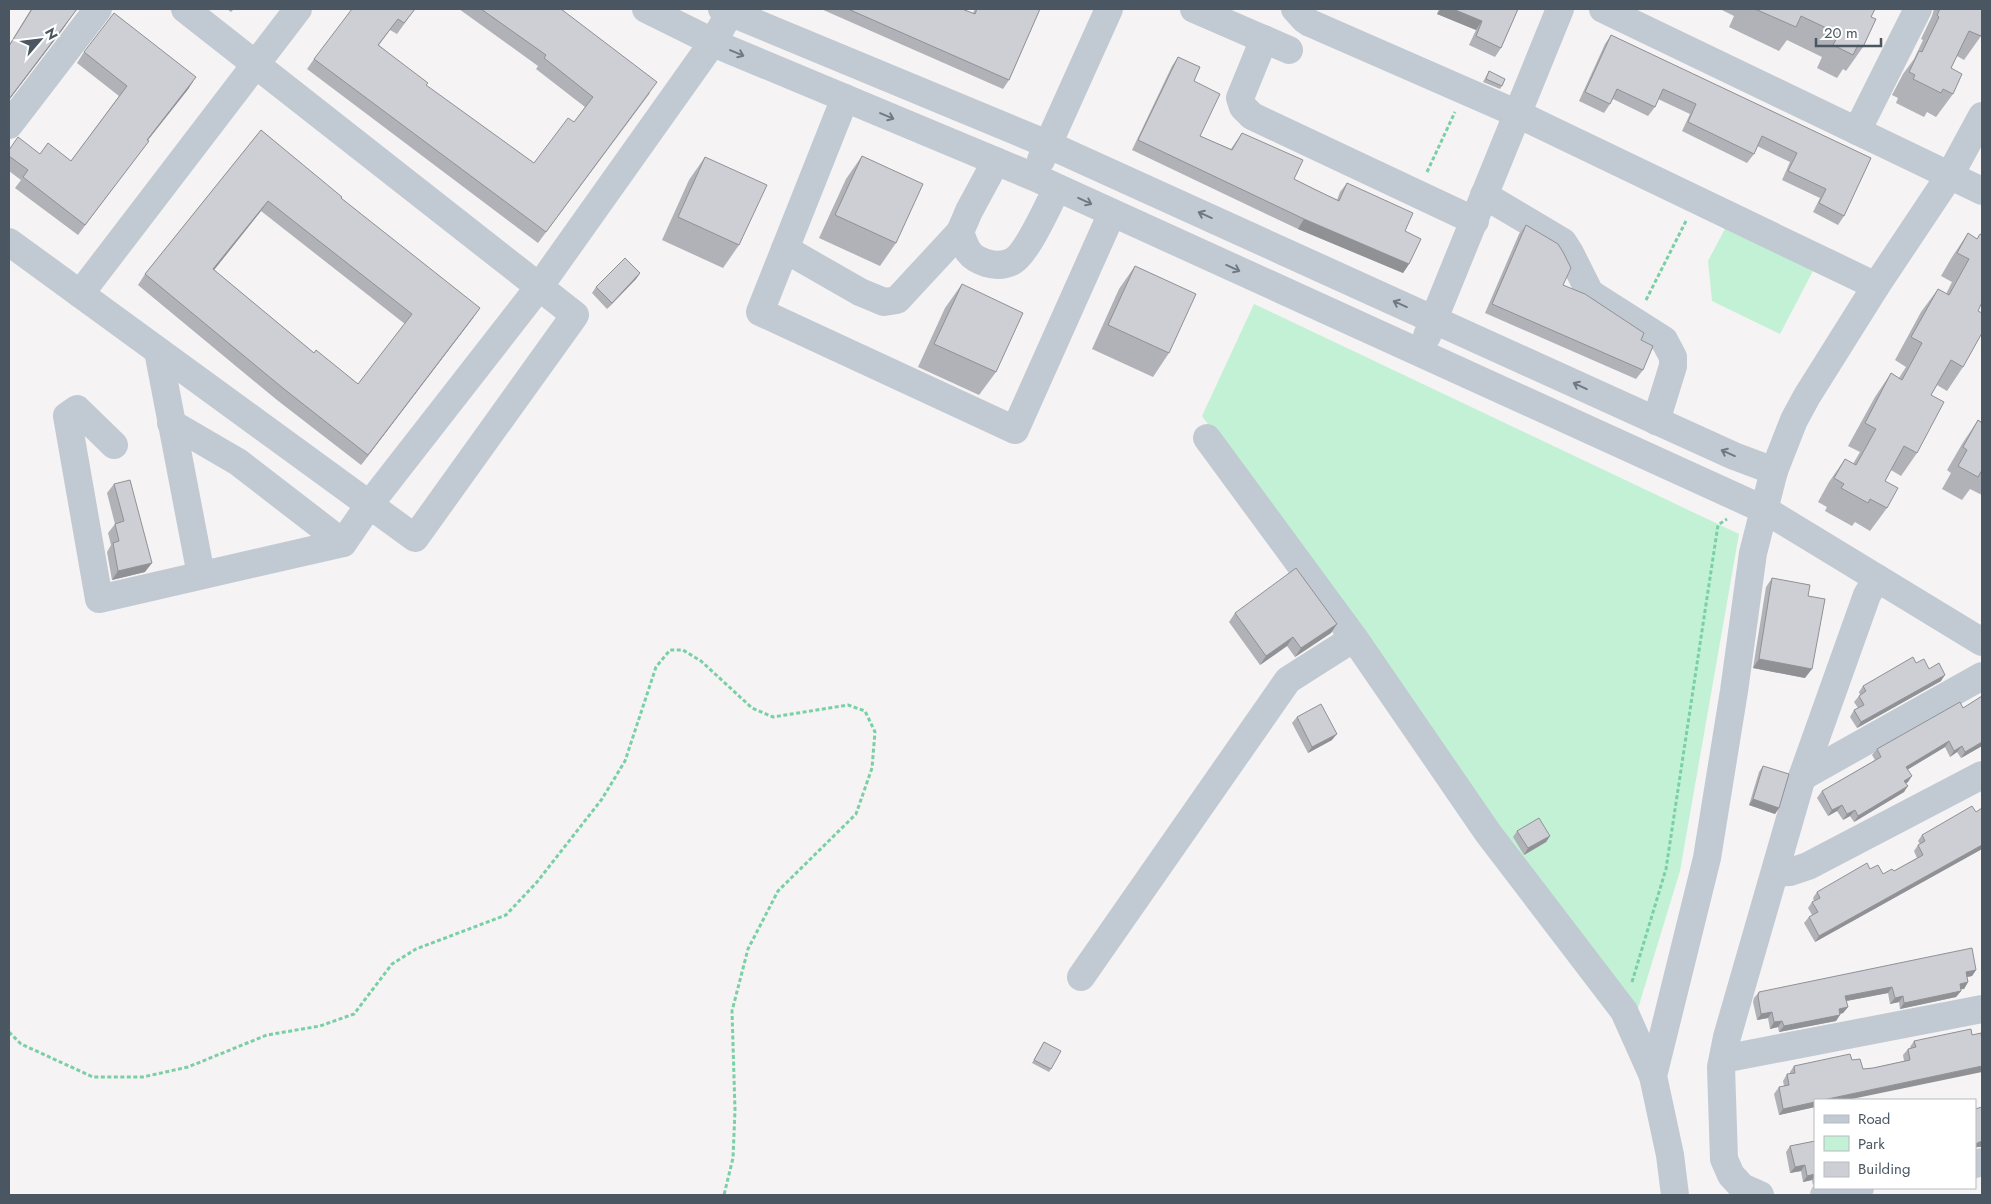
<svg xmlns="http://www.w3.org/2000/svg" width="1991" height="1204" font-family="Jost,sans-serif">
<rect width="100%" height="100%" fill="#f5f3f3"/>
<g fill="#c3f1d5">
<polygon points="1728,223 1815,267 1780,334 1712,301 1708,261"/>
<polygon points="1254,304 1739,534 1680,871 1636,1015 1202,416"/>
</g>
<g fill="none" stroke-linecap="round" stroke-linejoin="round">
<g stroke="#7ad0a6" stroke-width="3" stroke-dasharray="4 2.5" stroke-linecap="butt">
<polyline points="1427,172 1455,112"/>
<polyline points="1646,300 1686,221"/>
<polyline points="1632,982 1666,869 1718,525 1727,519"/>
<polyline points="9,1032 21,1044 93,1077 143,1077 188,1067 267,1035 320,1026 354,1014 392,964 416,949 506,915 537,882 602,799 625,761 656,667 670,650 683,650 701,661 752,708 773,717 848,705 865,711 875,732 872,768 856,814 778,891 748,949 732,1011 735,1110 733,1158 724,1195"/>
</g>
<g stroke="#c1cad2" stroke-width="28">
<polyline points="646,9 725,48 1034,177 1765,510 1982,642"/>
<polyline points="722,9 1047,144 1734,456 1774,471"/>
<polyline points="1194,9 1289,50"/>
<polyline points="1295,9 1304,19 1310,23 1518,114 1876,286"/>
<polyline points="1603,9 1982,191"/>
<polyline points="1264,39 1240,98 1243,107 1252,116 1475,221"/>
<polyline points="845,98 760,312 1015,430 1112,213"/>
<polyline points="9,125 98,9"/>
<polyline points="1857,131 1918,9"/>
<polyline points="1041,160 1109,9"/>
<path d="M 996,161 L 969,211 L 960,232 C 966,249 968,257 986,263 C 996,266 1004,266 1013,261 C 1027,253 1049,204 1057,188"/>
<polyline points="1484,195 1563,242 1570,253 1590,293 1664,340 1673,357 1673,366 1656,421"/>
<polyline points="9,242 415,538 575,315 185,9"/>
<polyline points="785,249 860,292 884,302 897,300 960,232"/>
<polyline points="80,294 298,9"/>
<polyline points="1427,336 1560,9"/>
<polyline points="158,351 201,575"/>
<polyline points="171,423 238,462 343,543"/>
<polyline points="1207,438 1354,638 1488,833 1624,1011 1653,1076"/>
<polyline points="114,445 77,409 67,416 99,599 343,543 369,505 539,287 713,42 732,9"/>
<polyline points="1802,777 1982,676"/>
<polyline points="1775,873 1790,872 1808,866 1982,775"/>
<polyline points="1081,977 1288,680 1354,638"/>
<polyline points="1723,1059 1982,1009"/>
<polyline points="1975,1164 1982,1162"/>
<polyline points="1675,1195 1670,1155 1653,1076 1707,858 1734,691 1753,553 1774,471 1794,420 1807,396 1876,286 1950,175 1982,116"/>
<polyline points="1760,1195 1742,1187 1731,1175 1724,1159 1721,1067 1727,1037 1802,777 1867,595 1877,578"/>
<polyline points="1824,1195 1860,1188"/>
</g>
</g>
<g fill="#b0b2b7" fill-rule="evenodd">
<polygon points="31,9 77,9 63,29 9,100 9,45"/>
<polygon points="227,9 234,9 231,12"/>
<polygon points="415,9 397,34 390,30 379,45 426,86 534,163 574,122 585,107 536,69 538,66 459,9 561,9 650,93 538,243 307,69 314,59"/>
<polygon points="821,9 962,9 973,13 975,9 1040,9 1009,80 1003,89"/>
<polygon points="1439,9 1518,9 1501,48 1495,57 1469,45 1476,30 1437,14"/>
<polygon points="1720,9 1875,9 1871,17 1863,47 1846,71 1843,69 1837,78 1817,68 1822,57 1787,40 1779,51 1729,27 1734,16"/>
<polygon points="1934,9 1982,9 1981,36 1964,60 1957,56 1951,68 1953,94 1936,117 1927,112 1924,117 1896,103 1898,98 1892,95 1903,74 1914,59 1923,40 1921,39 1932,16"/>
<polygon points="1611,35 1871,158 1844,216 1838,225 1813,212 1820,198 1782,180 1790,162 1757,146 1754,154 1747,163 1682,131 1690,114 1658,99 1655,107 1648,116 1613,99 1610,104 1604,113 1579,101 1605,44"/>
<polygon points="84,52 189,88 148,140 141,151 78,235 15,188 21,180 9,171 9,150 40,154 71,161 119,96 77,63"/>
<polygon points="1178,57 1194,81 1200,136 1231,149 1242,133 1294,179 1316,190 1337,200 1340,192 1347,183 1405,231 1409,264 1403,273 1298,229 1132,150 1172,66"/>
<polygon points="1489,71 1502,86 1500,89 1483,82"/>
<path d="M 261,130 L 341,198 L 473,318 L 361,465 L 277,400 L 138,285 L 145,274 ZM 261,211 L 405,324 L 358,384 L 314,353 L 214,270 Z"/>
<polygon points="862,156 896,243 880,266 819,238 846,179"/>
<polygon points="705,157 739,245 723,268 662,240 689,180"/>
<polygon points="1526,225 1563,285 1641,340 1643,370 1636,379 1485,313 1519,234"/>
<polygon points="1968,233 1978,311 1963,367 1947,391 1937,385 1931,395 1917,453 1901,476 1891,470 1885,481 1887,508 1870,531 1855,522 1852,526 1825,511 1827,507 1818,502 1829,482 1845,459 1853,464 1860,452 1848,446 1875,397 1891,373 1899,378 1906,367 1895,360 1921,312 1938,289 1946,294 1952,282 1941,276 1952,257"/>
<polygon points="1135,266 1169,353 1153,377 1092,349 1119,289"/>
<polygon points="640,273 636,279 607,309 592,293 596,287"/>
<polygon points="962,284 996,372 979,395 918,367 945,308"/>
<polygon points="1978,420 1982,422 1982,421 1982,495 1970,489 1962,500 1942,489 1951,473 1947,470 1962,444"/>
<polygon points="114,484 145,572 112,580 107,552 111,545 108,533 115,524 107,493"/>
<polygon points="1772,578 1808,596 1805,678 1753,668 1766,587"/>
<polygon points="1235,613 1331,633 1295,657 1287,646 1260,665 1229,622"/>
<polygon points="1916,663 1929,669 1941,681 1857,728 1850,717 1854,710 1858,708 1854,702 1859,696 1860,695 1859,692 1863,686"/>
<polygon points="1982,696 1982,746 1961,758 1957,752 1950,757 1945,747 1908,769 1908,782 1906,783 1904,792 1854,822 1850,816 1843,820 1837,811 1828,816 1817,798 1822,791 1875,760 1872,755 1877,749 1963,708"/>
<polygon points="1297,717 1332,740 1308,753 1292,723"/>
<polygon points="1763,766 1779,808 1775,814 1749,805 1759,772"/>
<polygon points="1982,808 1982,849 1815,942 1804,923 1809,917 1812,915 1808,908 1812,902 1814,901 1813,898 1817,892 1870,869 1883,874 1894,871 1917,858 1914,851 1918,845 1920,844 1918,841 1922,835 1976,812"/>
<polygon points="1517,831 1550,836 1546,842 1524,855 1513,837"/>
<polygon points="1976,970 1972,976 1967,977 1968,982 1964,989 1960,989 1961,991 1956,997 1900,1009 1899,1002 1890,1004 1888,993 1846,1001 1848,1007 1843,1013 1840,1014 1836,1021 1779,1032 1778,1027 1770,1029 1768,1018 1757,1020 1753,1002 1754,998 1759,992"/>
<polygon points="1972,1035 1815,1100 1815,1107 1779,1115 1774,1094 1779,1087 1784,1086 1783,1081 1787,1074 1790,1074 1790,1072 1794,1066 1852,1060 1863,1069 1873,1068 1904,1061 1903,1055 1908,1049 1911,1049 1910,1047 1914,1041"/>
<polygon points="1044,1042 1051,1069 1049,1072 1032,1063"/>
<polygon points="1815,1141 1815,1184 1813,1185 1812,1180 1803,1182 1801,1171 1790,1173 1786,1152 1790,1146"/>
</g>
<g fill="#909195">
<polygon points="1441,9 1453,9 1482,21 1476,30 1437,14"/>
<polygon points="71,17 63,29 9,100 9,99"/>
<polygon points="196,77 189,88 140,150 147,140"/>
<polygon points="268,201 261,211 206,280 213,269"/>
<polygon points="1304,219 1409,264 1403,273 1298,229"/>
<polygon points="640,273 636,279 607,309 612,303"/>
<polygon points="480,308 473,318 361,465 368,455"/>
<polygon points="152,563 145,572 112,580 118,571"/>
<polygon points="1337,624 1331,633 1295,657 1301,648"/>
<polygon points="1293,637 1287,646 1260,665 1266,656"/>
<polygon points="1759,659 1812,669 1805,678 1753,668"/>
<polygon points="1945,675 1941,681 1857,728 1861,722"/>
<polygon points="1337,734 1332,740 1308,753 1312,747"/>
<polygon points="1949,741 1945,747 1902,773 1906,767"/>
<polygon points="1982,742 1982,746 1961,758 1965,752"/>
<polygon points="1962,746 1957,752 1950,757 1954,751"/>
<polygon points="1912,776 1908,782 1900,787 1904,781"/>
<polygon points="1908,786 1904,792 1854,822 1858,816"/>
<polygon points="1753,799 1779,808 1775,814 1749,805"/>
<polygon points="1842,805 1837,811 1828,816 1832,810"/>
<polygon points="1855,810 1850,816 1843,820 1847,814"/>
<polygon points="1550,836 1546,842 1524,855 1528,848"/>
<polygon points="1982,845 1982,849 1815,942 1819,936"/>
<polygon points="1976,970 1972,976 1961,978 1966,972"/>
<polygon points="1968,982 1964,989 1955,990 1960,984"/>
<polygon points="1892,987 1888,993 1841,1002 1845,996"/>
<polygon points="1961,991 1956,997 1900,1009 1904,1003"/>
<polygon points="1903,996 1899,1002 1890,1004 1895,998"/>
<polygon points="1848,1007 1843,1013 1835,1015 1839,1009"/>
<polygon points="1772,1012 1768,1018 1757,1020 1761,1014"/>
<polygon points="1840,1015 1836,1021 1779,1032 1784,1026"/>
<polygon points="1782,1021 1778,1027 1770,1029 1774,1022"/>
<polygon points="1982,1066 1982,1072 1847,1100 1823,1100"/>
<polygon points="1815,1102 1815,1107 1779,1115 1783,1109"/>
<polygon points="1982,1141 1982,1147 1978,1147 1975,1148 1975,1144"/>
<polygon points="1805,1165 1801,1171 1790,1173 1795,1167"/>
<polygon points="1815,1174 1815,1176 1812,1180 1803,1182 1807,1176"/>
</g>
<g fill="#cdcfd5" stroke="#909195" fill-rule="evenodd">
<polygon points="32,9 77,9 71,17 9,99 9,46"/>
<polygon points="352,9 415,9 404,23 398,19 378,45 428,83 426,85 534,163 568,118 574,122 593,97 544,58 546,55 481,9 561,9 657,82 546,232 314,59"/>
<polygon points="848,9 962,9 975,14 977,9 1040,9 1009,80"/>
<polygon points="1453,9 1518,9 1501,48 1476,36 1482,21"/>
<polygon points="1755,9 1875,9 1871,17 1876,19 1863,47 1858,45 1853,55 1833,45 1839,34 1801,16 1796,27"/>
<polygon points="1940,9 1982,9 1982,33 1981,36 1969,31 1951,68 1962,74 1953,94 1943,89 1941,93 1913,79 1915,75 1909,72 1919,51 1922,52 1939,17 1937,15"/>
<polygon points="114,13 196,77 147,140 149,141 85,225 23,177 28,170 9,156 9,150 18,137 40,154 48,143 71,161 127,86 84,52"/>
<polygon points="1611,35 1871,158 1844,216 1819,203 1826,189 1788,171 1797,153 1762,136 1754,154 1688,122 1696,104 1663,89 1655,107 1617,89 1610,104 1585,92"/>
<polygon points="1178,57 1200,67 1194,81 1220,94 1200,136 1232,150 1242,133 1303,160 1294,179 1316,190 1339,201 1347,183 1413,213 1405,231 1421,239 1409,264 1304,219 1138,140"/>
<polygon points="1489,71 1505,79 1502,86 1486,79"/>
<path d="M 261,130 L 342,197 L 341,198 L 480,308 L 368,455 L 284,389 L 145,274 ZM 268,201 L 412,314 L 358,384 L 316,350 L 314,353 L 213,269 Z"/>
<polygon points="862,156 923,184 896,243 835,215"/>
<polygon points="705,157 767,185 739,245 678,217"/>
<polygon points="1526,225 1558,244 1563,252 1571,268 1563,285 1585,294 1644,333 1641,340 1653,346 1643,370 1492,304"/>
<polygon points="1968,233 1977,239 1980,234 1982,235 1982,302 1978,311 1982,313 1982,333 1963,367 1951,360 1931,395 1944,402 1917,453 1904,446 1885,481 1898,488 1887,508 1870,499 1868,503 1841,488 1844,484 1834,478 1845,459 1856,465 1876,429 1865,423 1891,373 1902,380 1922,343 1911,337 1938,289 1949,295 1969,259 1957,253"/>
<polygon points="625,258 640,273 612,303 596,287"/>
<polygon points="1135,266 1196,294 1169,353 1108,325"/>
<polygon points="962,284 1023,313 996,372 934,344"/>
<polygon points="1978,420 1982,423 1982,470 1978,477 1958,466 1967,450 1963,447"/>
<polygon points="130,480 152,563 118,571 113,543 119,541 115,524 124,521 114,484"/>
<polygon points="1296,568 1337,624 1301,648 1293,637 1266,656 1235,613"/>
<polygon points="1772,578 1810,585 1808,596 1825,599 1812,669 1759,659"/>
<polygon points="1913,657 1916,663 1924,659 1929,669 1939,663 1945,675 1861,722 1854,710 1864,705 1859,696 1866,691 1863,686"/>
<polygon points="1982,696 1982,742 1965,752 1962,746 1954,751 1949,741 1906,767 1912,776 1904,781 1908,786 1858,816 1855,810 1847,814 1842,805 1832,810 1822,791 1881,757 1877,749 1960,702 1963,708"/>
<polygon points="1321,704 1337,734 1312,747 1297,717"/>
<polygon points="1763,766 1789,774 1779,808 1753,799"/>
<polygon points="1972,806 1976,812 1982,808 1982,845 1819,936 1809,917 1818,912 1812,902 1820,898 1817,892 1867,863 1870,869 1878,865 1883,874 1892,869 1894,871 1923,855 1918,845 1925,841 1922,835"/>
<polygon points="1539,818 1550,836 1528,848 1517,831"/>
<polygon points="1972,948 1976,970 1966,972 1968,982 1960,984 1961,991 1904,1003 1903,996 1895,998 1892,987 1845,996 1848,1007 1839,1009 1840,1015 1784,1026 1782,1021 1774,1022 1772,1012 1761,1014 1758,996 1759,992"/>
<polygon points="1971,1029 1972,1035 1981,1033 1982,1041 1982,1066 1823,1100 1815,1100 1815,1102 1783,1109 1779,1087 1789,1085 1787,1074 1795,1073 1794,1066 1850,1054 1852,1060 1860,1059 1863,1069 1873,1068 1910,1060 1908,1049 1916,1047 1914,1041"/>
<polygon points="1044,1042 1061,1051 1051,1069 1034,1060"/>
<polygon points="1982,1107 1982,1141 1975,1144 1975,1109"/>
<polygon points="1815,1141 1815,1174 1807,1176 1805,1165 1795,1167 1790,1146"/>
</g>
<defs><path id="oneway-shaft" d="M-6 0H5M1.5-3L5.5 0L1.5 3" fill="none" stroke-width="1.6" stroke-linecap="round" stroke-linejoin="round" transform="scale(1.25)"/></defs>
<g stroke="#6e7983">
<use href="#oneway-shaft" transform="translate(737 53) rotate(23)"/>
<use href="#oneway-shaft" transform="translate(887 116) rotate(23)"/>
<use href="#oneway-shaft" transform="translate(1085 201) rotate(25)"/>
<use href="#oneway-shaft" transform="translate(1205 215) rotate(-156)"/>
<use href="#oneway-shaft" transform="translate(1233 268) rotate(25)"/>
<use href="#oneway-shaft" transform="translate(1400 304) rotate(-156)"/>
<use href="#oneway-shaft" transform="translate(1580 386) rotate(-155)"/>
<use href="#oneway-shaft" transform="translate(1728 453) rotate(-156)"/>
</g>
<rect width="1991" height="1204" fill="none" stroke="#4a5661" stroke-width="20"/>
<rect x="1814" y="1099" width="162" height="90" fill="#ffffff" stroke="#b7bbc0"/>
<rect x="1824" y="1115" width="25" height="8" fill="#c1cad2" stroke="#b7bbc0"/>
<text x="1858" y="1124" font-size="15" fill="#4a5661">Road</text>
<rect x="1824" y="1136" width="25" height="15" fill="#c3f1d5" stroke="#b7bbc0"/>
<text x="1858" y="1149" font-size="15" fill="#4a5661">Park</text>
<rect x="1824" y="1162" width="25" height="15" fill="#cdcfd5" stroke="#b7bbc0"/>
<text x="1858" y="1174" font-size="15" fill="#4a5661">Building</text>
<g transform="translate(40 40) rotate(62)" stroke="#ffffff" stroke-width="4" paint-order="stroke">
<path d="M0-4L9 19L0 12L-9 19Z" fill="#4a5661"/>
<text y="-8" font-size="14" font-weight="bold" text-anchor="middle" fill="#4a5661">N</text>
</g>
<path d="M1816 38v8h65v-8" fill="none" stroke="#4a5661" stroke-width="2.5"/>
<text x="1824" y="38" font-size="15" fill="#4a5661" stroke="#ffffff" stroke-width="4" paint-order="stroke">20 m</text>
</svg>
